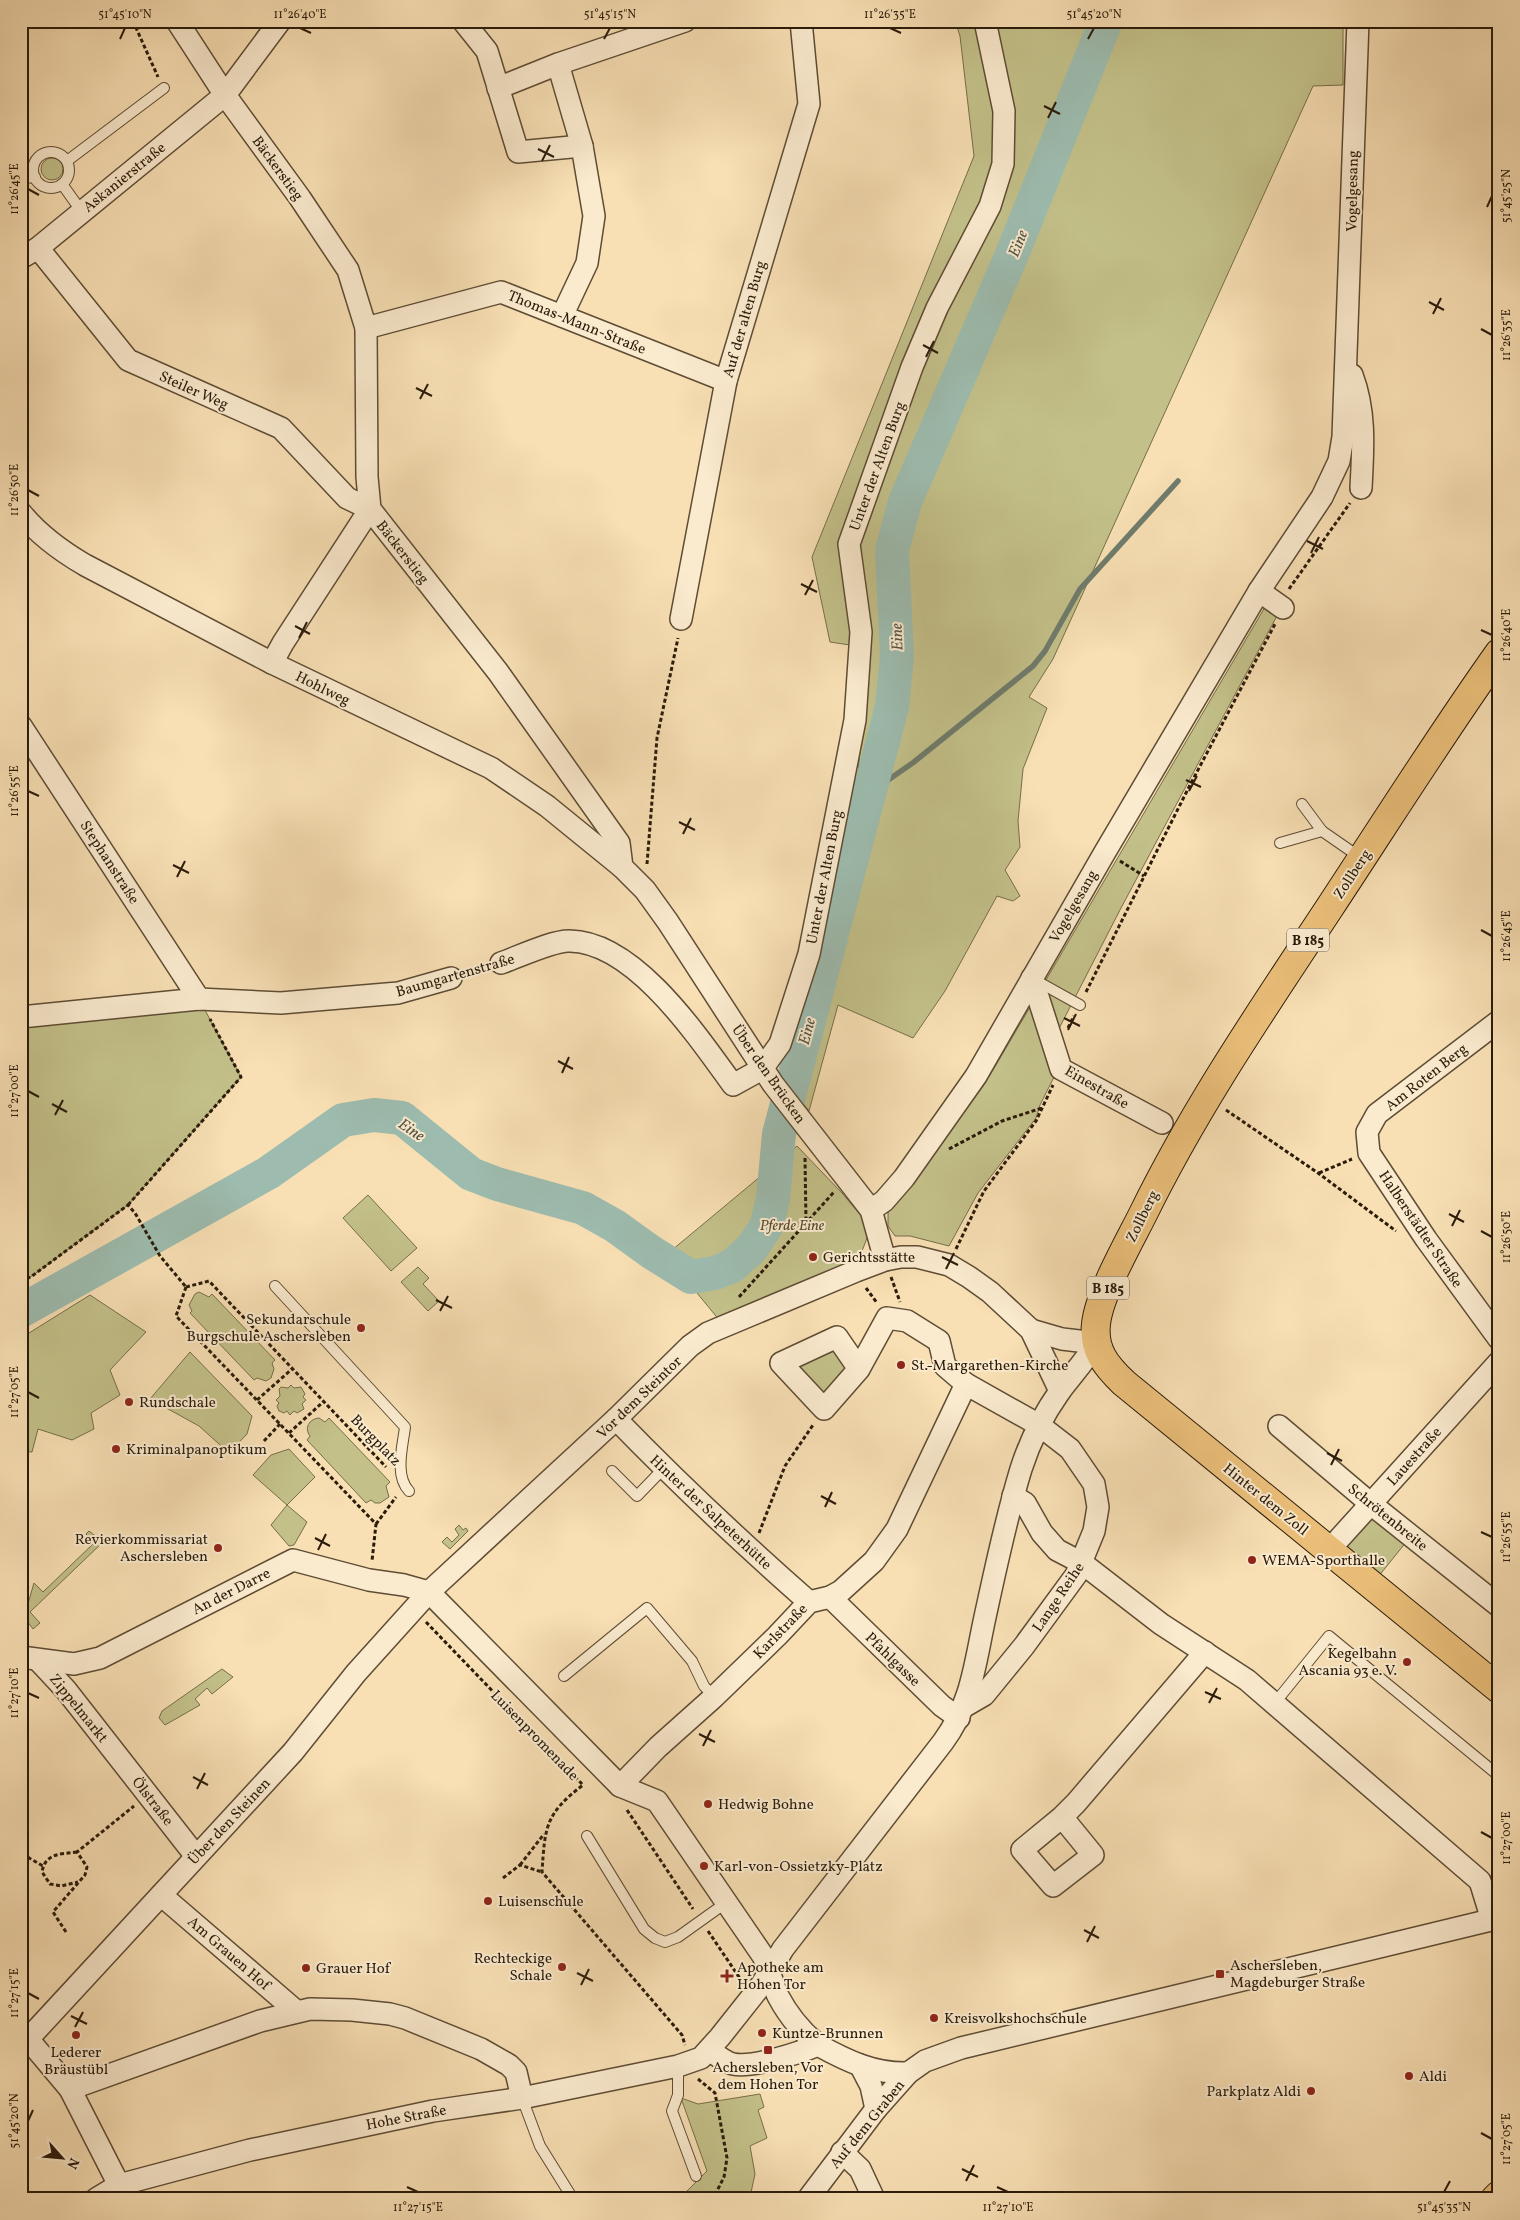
<svg xmlns="http://www.w3.org/2000/svg" width="1520" height="2220" font-family="Vollkorn,serif">
<rect width="100%" height="100%" fill="#f8dfb4"/>
<filter id="stains"><feTurbulence type="fractalNoise" baseFrequency=".004" numOctaves="4"/><feColorMatrix values="0 0 0 0 .2 0 0 0 0 .09 0 0 0 0 .02 0 0 0 .5 -.17"/></filter>
<radialGradient id="worn" r=".72"><stop offset=".6" stop-color="#630" stop-opacity="0"/><stop offset="1" stop-color="#630" stop-opacity=".3"/></radialGradient>
<g fill="#c3c089" stroke="#766e4a">
<polygon points="955,21 1343,21 1343,85 1313,86 1053,659 1029,697 1047,708 1023,769 1018,821 1020,847 1005,870 1020,896 1013,901 997,896 945,991 913,1038 838,1005 809,1111 782,1077 820,951 858,772 870,648 830,642 812,557 974,156 960,36"/>
<circle cx="52" cy="169" r="11"/>
<polygon points="1265,607 1278,614 1121,908 1049,1048 1056,1073 1040,1105 1036,1118 978,1193 949,1246 910,1236 895,1236 888,1226 888,1211 938,1149 986,1082"/>
<polygon points="199,999 241,1077 128,1205 32,1276 21,1282 21,1017"/>
<polygon points="797,1146 842,1193 867,1223 867,1238 862,1251 849,1263 720,1321 666,1255"/>
<polygon points="368,1195 417,1248 391,1271 343,1218"/>
<polygon points="418,1267 429,1278 423,1284 439,1301 428,1311 401,1282"/>
<polygon points="199,1292 209,1297 212,1294 275,1360 272,1363 274,1369 271,1378 266,1381 257,1378 254,1380 190,1313 192,1311 189,1305 195,1294"/>
<polygon points="90,1295 146,1332 110,1370 120,1395 91,1413 94,1429 72,1440 38,1429 32,1452 21,1451 21,1338"/>
<polygon points="836,1342 852,1370 824,1399 793,1364"/>
<polygon points="190,1352 252,1416 247,1434 229,1453 199,1426 150,1399"/>
<polygon points="291,1385 294,1388 301,1387 305,1394 303,1397 306,1400 302,1404 304,1409 297,1413 294,1411 290,1415 287,1411 284,1413 279,1411 277,1406 279,1403 276,1400 280,1396 279,1389 281,1387 288,1388"/>
<path d="M 319,1418 L 325,1422 L 329,1418 L 390,1482 L 386,1486 L 389,1497 L 380,1503 L 375,1503 L 371,1500 L 366,1503 L 307,1440 L 310,1436 C 304,1428 309,1419 319,1418 Z"/>
<polygon points="289,1449 315,1477 287,1505 307,1522 294,1545 289,1546 271,1525 287,1505 253,1475 271,1455"/>
<polygon points="1370,1511 1407,1541 1378,1577 1340,1548"/>
<polygon points="459,1525 463,1530 466,1528 468,1531 450,1549 442,1542 447,1537 452,1542 459,1535 455,1529"/>
<polygon points="89,1531 103,1542 30,1612 40,1623 33,1629 24,1617 34,1583 43,1592 94,1543 86,1534"/>
<polygon points="222,1669 233,1677 212,1694 207,1688 195,1699 200,1705 165,1725 159,1718 162,1711"/>
<polygon points="760,2094 764,2107 758,2110 767,2138 750,2146 755,2174 750,2197 748,2199 679,2199 707,2171 681,2098 698,2104"/>
</g>
<g fill="none" stroke-linecap="round" stroke-linejoin="round">
<polyline stroke="#6f7c6d" stroke-width="5.5" points="868,794 914,762 1033,666 1045,651 1080,589 1178,481"/>
<polyline stroke="#9dbcaf" stroke-width="34" points="21,1311 268,1173 343,1120 374,1115 402,1118 471,1174 497,1184 583,1208 615,1226 651,1252 691,1277 715,1273 732,1266 751,1249 766,1227 773,1199 779,1134 892,707 897,657 892,550 905,502 1013,252 1106,21"/>
<defs>
<g id="service">
<circle cx="51" cy="170" r="18"/>
<polyline points="67,161 164,88"/>
<polyline points="24,178 35,177"/>
<polyline points="62,184 82,212"/>
<polyline points="1302,804 1322,831"/>
<polyline points="1280,843 1322,831 1361,858"/>
<polyline points="1035,980 1080,1005"/>
<path d="M 275,1286 L 405,1427 C 403,1445 394,1475 409,1491"/>
<polyline points="612,1471 637,1496 664,1468"/>
<polyline points="564,1676 647,1608 692,1661 704,1686 714,1697"/>
<polyline points="1274,1704 1329,1636 1499,1776"/>
<polyline points="587,1836 644,1929 655,1938 665,1942 678,1937 727,1902"/>
<polyline points="678,2066 678,2095 672,2111 696,2176"/>
<polyline points="522,2098 540,2146 573,2199"/>
</g>
<g id="minor">
<polyline points="280,21 225,95 300,198 348,270 366,328 367,477 370,509 498,672 619,843 622,867 645,890 668,922 773,1084 871,1210 885,1260"/>
<polyline points="463,21 487,51 518,152 582,146"/>
<polyline points="558,64 582,146 594,216 587,263 562,316"/>
<polyline points="498,88 558,64 685,21"/>
<polyline points="38,248 128,360 281,428 347,498 370,509"/>
<polyline points="21,258 38,248 225,95 177,21"/>
<polyline points="366,328 501,292 726,381"/>
<path d="M 1352,375 C 1366,412 1363,449 1361,488"/>
<path d="M 21,513 C 39,535 61,551 85,565 L 272,663 L 491,768 L 547,806 L 622,867"/>
<polyline points="1259,591 1283,608"/>
<polyline points="681,619 726,381 809,104 801,21"/>
<polyline points="272,663 283,643 370,509"/>
<polyline points="21,726 199,999"/>
<path d="M 501,963 C 518,957 554,940 570,941 C 635,942 698,1037 733,1085 L 762,1069 L 780,1044 L 809,954 L 855,720 L 861,632 L 849,544 L 912,367 L 937,308 L 990,206 L 1003,164 L 1004,111 L 985,21"/>
<polyline points="1032,978 1061,1069 1162,1123"/>
<polyline points="21,1017 199,999 281,1003 398,993 451,978"/>
<polyline points="1499,1021 1377,1114 1367,1132 1369,1153 1426,1239 1499,1339"/>
<polyline points="871,1210 884,1201 904,1178 976,1076 1105,852 1259,591 1322,497 1339,461 1343,437 1358,21"/>
<polyline points="859,1369 837,1337 781,1363 824,1409 859,1369 887,1318 907,1321 939,1341 945,1366 966,1384"/>
<path d="M 616,1419 C 678,1483 742,1543 809,1602"/>
<polyline points="1279,1426 1371,1504 1499,1606"/>
<polyline points="1013,1496 1025,1503 1042,1533 1057,1550 1082,1563 1161,1624 1247,1680 1480,1881 1492,1920"/>
<polyline points="1329,1550 1499,1362"/>
<polyline points="830,1597 942,1706 959,1718"/>
<path d="M 21,1657 L 74,1664 L 100,1658 L 293,1560 L 369,1580 L 404,1585 L 429,1592 L 620,1786 L 657,1801 L 763,1956 C 770,1969 772,1984 778,1996 C 788,2015 802,2032 818,2045"/>
<polyline points="39,1661 66,1690 195,1855"/>
<polyline points="620,1786 658,1747 714,1697 777,1636 809,1602 830,1597 841,1591 874,1561 897,1529 966,1384 1039,1425 1070,1449 1094,1484 1098,1507 1094,1531 1076,1575 1024,1646 984,1695 965,1706"/>
<polyline points="1062,1817 1093,1855 1053,1886 1022,1850 1062,1817 1076,1803 1205,1652"/>
<polyline points="161,1895 296,2011"/>
<polyline points="28,2039 70,2089 119,2185"/>
<polyline points="21,2043 28,2039 293,1752 356,1673 429,1592 616,1419 690,1346 708,1333 856,1271 885,1260 901,1257 917,1257 949,1265 969,1277 990,1292 1031,1330 1060,1391"/>
<path d="M 709,2050 C 717,2055 724,2062 733,2064 C 753,2068 799,2053 818,2045 C 847,2061 874,2074 908,2073"/>
<polyline points="860,2065 871,2086 876,2109"/>
<polyline points="70,2089 260,2021 310,2009 352,2010 390,2014 405,2018 481,2049 509,2065 516,2072 522,2098"/>
<polyline points="842,2152 860,2169 874,2199"/>
<path d="M 96,2199 L 119,2185 L 250,2150 L 433,2111 L 522,2098 L 678,2066 L 701,2058 L 720,2037 L 762,1984 L 783,1949 L 943,1742 C 972,1703 975,1663 985,1617 C 996,1567 1006,1518 1021,1469 C 1030,1441 1043,1415 1060,1391 C 1072,1375 1086,1360 1096,1343 L 1062,1339 L 1031,1330"/>
<polyline points="808,2199 876,2109 908,2073 925,2061 961,2048 1499,1918"/>
</g>
<g id="primary">
<path d="M 1499,653 C 1440,736 1386,822 1330,907 C 1264,1007 1196,1106 1143,1214 C 1129,1242 1099,1294 1096,1324 C 1093,1350 1106,1366 1124,1383 L 1499,1689"/>
<polyline points="1495,2199 1499,2195"/>
</g>
</defs>
<use href="#service" stroke="#5e4c34" stroke-width="12"/>
<use href="#minor" stroke="#5e4c34" stroke-width="24"/>
<use href="#primary" stroke="#2a1b0a" stroke-width="30"/>
<g stroke="#2a1b0a" stroke-width="3" stroke-dasharray="4 2.5" stroke-linecap="butt">
<polyline points="133,21 158,77"/>
<polyline points="1289,589 1350,503"/>
<polyline points="1120,861 1144,876"/>
<polyline points="647,864 657,738 678,638"/>
<polyline points="469,972 484,968"/>
<polyline points="1086,992 1190,785 1275,624"/>
<polyline points="1068,1028 1074,1016"/>
<polyline points="1226,1110 1318,1173 1396,1231"/>
<polyline points="949,1149 1002,1121 1042,1108"/>
<polyline points="805,1158 806,1222"/>
<polyline points="1319,1173 1352,1159"/>
<polyline points="128,1205 241,1077 210,1019"/>
<polyline points="956,1249 984,1191 1036,1121 1053,1085"/>
<polyline points="891,1277 900,1302"/>
<polyline points="21,1282 32,1276 128,1205 135,1213 160,1256 186,1287"/>
<polyline points="186,1287 176,1316 376,1524 372,1561"/>
<polyline points="186,1287 209,1281 386,1467"/>
<polyline points="866,1288 877,1303"/>
<polyline points="739,1297 834,1192"/>
<polyline points="257,1400 292,1369"/>
<polyline points="289,1433 323,1402"/>
<polyline points="264,1441 280,1424"/>
<polyline points="376,1524 396,1497"/>
<polyline points="759,1533 785,1466 813,1425"/>
<path d="M 426,1622 L 583,1785 C 545,1814 545,1827 542,1872 L 682,2035 L 685,2045"/>
<polyline points="627,1810 693,1909"/>
<polyline points="21,1819 24,1808"/>
<polyline points="21,1846 29,1858 43,1866"/>
<path d="M 77,1852 C 61,1854 45,1853 42,1872 L 50,1884 L 61,1886 L 78,1882"/>
<polyline points="520,1865 544,1834"/>
<polyline points="503,1878 520,1865 542,1872"/>
<polyline points="708,1931 741,1980"/>
<polyline points="66,1932 53,1912 85,1875 87,1867 77,1852 134,1806"/>
<polyline points="698,2079 715,2093 727,2158 724,2177 713,2199"/>
</g>
<use href="#service" stroke="#faeace" stroke-width="10"/>
<use href="#minor" stroke="#faeace" stroke-width="21"/>
<use href="#primary" stroke="#ecc07a" stroke-width="28"/>
</g>
<path fill="none" stroke="#2a1b0a" stroke-width="2" d="M 300,28 L 311,33M 890,28 L 901,33M 120,39 L 125,28M 604,39 L 610,28M 1088,39 L 1094,28M 1044,106 L 1060,114M 1048,118 L 1056,102M 538,149 L 554,157M 542,161 L 550,145M 28,189 L 39,195M 1487,207 L 1492,196M 1429,302 L 1444,310M 1433,314 L 1441,298M 1481,329 L 1492,335M 923,345 L 938,353M 926,357 L 934,341M 416,388 L 432,396M 420,399 L 428,384M 28,490 L 39,496M 1307,541 L 1323,549M 1311,553 L 1319,537M 801,584 L 817,592M 805,595 L 813,580M 295,626 L 310,634M 1481,630 L 1492,635M 299,638 L 307,622M 1186,780 L 1201,787M 28,791 L 39,796M 1189,791 L 1197,776M 679,822 L 695,830M 683,834 L 691,818M 173,865 L 189,873M 177,877 L 185,861M 1481,930 L 1492,936M 1064,1018 L 1080,1026M 1068,1030 L 1076,1014M 558,1061 L 573,1069M 562,1073 L 569,1057M 28,1091 L 39,1097M 52,1104 L 67,1112M 55,1115 L 63,1100M 1449,1214 L 1464,1222M 1452,1226 L 1460,1210M 1481,1231 L 1492,1237M 942,1257 L 958,1265M 946,1269 L 954,1253M 436,1300 L 452,1308M 440,1311 L 448,1296M 28,1392 L 39,1398M 1327,1453 L 1342,1461M 1331,1465 L 1339,1449M 821,1496 L 836,1504M 825,1507 L 832,1492M 1481,1532 L 1492,1537M 315,1538 L 330,1546M 318,1550 L 326,1534M 1205,1692 L 1221,1699M 28,1693 L 39,1698M 1209,1703 L 1217,1688M 699,1734 L 715,1742M 703,1746 L 711,1730M 193,1777 L 208,1785M 197,1789 L 205,1773M 1481,1832 L 1492,1838M 1084,1930 L 1099,1938M 1087,1942 L 1095,1926M 577,1973 L 593,1981M 581,1985 L 589,1969M 28,1993 L 39,1999M 71,2016 L 87,2024M 75,2027 L 83,2012M 28,2121 L 33,2110M 1481,2133 L 1492,2139M 962,2169 L 978,2177M 966,2181 L 974,2165M 407,2187 L 418,2192M 997,2187 L 1008,2192M 1444,2192 L 1450,2181"/>
<g fill="#8f2418" stroke="#faeace" stroke-width="2">
<circle cx="813" cy="1257" r="5"/>
<circle cx="361" cy="1328" r="5"/>
<circle cx="901" cy="1365" r="5"/>
<circle cx="129" cy="1402" r="5"/>
<circle cx="116" cy="1449" r="5"/>
<circle cx="218" cy="1548" r="5"/>
<circle cx="1252" cy="1560" r="5"/>
<circle cx="1407" cy="1662" r="5"/>
<circle cx="708" cy="1804" r="5"/>
<circle cx="704" cy="1866" r="5"/>
<circle cx="488" cy="1901" r="5"/>
<circle cx="562" cy="1967" r="5"/>
<circle cx="306" cy="1968" r="5"/>
<rect x="1215" y="1969" width="10" height="10" rx="2.5"/>
<path d="M724.5 1968.5h5v5h5v5h-5v5h-5v-5h-5v-5h5z"/>
<circle cx="934" cy="2018" r="5"/>
<circle cx="762" cy="2033" r="5"/>
<circle cx="76" cy="2035" r="5"/>
<rect x="763" y="2045" width="10" height="10" rx="2.5"/>
<circle cx="1409" cy="2076" r="5"/>
<circle cx="1311" cy="2091" r="5"/>
</g>
<g text-anchor="middle" stroke-width="4" stroke-linejoin="round" paint-order="stroke">
<g fill="#faeace" stroke="#685945" stroke-width="1">
<rect x="1287" y="928.5" width="42" height="23" rx="4"/>
<rect x="1087" y="1276.5" width="42" height="23" rx="4"/>
</g>
<g font-size="14" font-weight="bold" fill="#2a1b0a">
<text x="1308" y="945">B 185</text>
<text x="1108" y="1293">B 185</text>
</g>
<g font-size="15" fill="#2a1b0a" stroke="#faeace">
<text transform="translate(278 168) rotate(54)" y="5">Bäckerstieg</text>
<text transform="translate(124 177) rotate(-39)" y="5">Askanierstraße</text>
<text transform="translate(1352 191) rotate(-89)" y="5">Vogelgesang</text>
<text transform="translate(744 319) rotate(-74)" y="5">Auf der alten Burg</text>
<text transform="translate(577 322) rotate(22)" y="5">Thomas-Mann-Straße</text>
<text transform="translate(194 390) rotate(24)" y="5">Steiler Weg</text>
<text transform="translate(877 466) rotate(-70)" y="5">Unter der Alten Burg</text>
<text transform="translate(403 552) rotate(52)" y="5">Bäckerstieg</text>
<text transform="translate(323 688) rotate(26)" y="5">Hohlweg</text>
<text transform="translate(110 862) rotate(57)" y="5">Stephanstraße</text>
<text transform="translate(1352 874) rotate(-57)" y="5">Zollberg</text>
<text transform="translate(824 877) rotate(-79)" y="5">Unter der Alten Burg</text>
<text transform="translate(1073 906) rotate(-60)" y="5">Vogelgesang</text>
<text transform="translate(455 975) rotate(-16)" y="5">Baumgartenstraße</text>
<text transform="translate(769 1074) rotate(55)" y="5">Über den Brücken</text>
<text transform="translate(1426 1077) rotate(-38)" y="5">Am Roten Berg</text>
<text transform="translate(1097 1087) rotate(30)" y="5">Einestraße</text>
<text transform="translate(1142 1216) rotate(-64)" y="5">Zollberg</text>
<text transform="translate(1421 1229) rotate(56)" y="5">Halberstädter Straße</text>
<text transform="translate(639 1397) rotate(-44)" y="5">Vor dem Steintor</text>
<text transform="translate(376 1440) rotate(46)" y="5">Burgplatz</text>
<text transform="translate(1414 1456) rotate(-48)" y="5">Lauestraße</text>
<text transform="translate(1266 1499) rotate(39)" y="5">Hinter dem Zoll</text>
<text transform="translate(711 1512) rotate(43)" y="5">Hinter der Salpeterhütte</text>
<text transform="translate(1388 1517) rotate(39)" y="5">Schrötenbreite</text>
<text transform="translate(231 1591) rotate(-27)" y="5">An der Darre</text>
<text transform="translate(1058 1597) rotate(-56)" y="5">Lange Reihe</text>
<text transform="translate(780 1631) rotate(-46)" y="5">Karlstraße</text>
<text transform="translate(893 1659) rotate(44)" y="5">Pfahlgasse</text>
<text transform="translate(79 1708) rotate(51)" y="5">Zippelmarkt</text>
<text transform="translate(535 1735) rotate(46)" y="5">Luisenpromenade</text>
<text transform="translate(153 1801) rotate(52)" y="5">Ölstraße</text>
<text transform="translate(229 1821) rotate(-47)" y="5">Über den Steinen</text>
<text transform="translate(229 1953) rotate(41)" y="5">Am Grauen Hof</text>
<text transform="translate(406 2117) rotate(-11)" y="5">Hohe Straße</text>
<text transform="translate(867 2124) rotate(-51)" y="5">Auf dem Graben</text>
</g>
<g font-size="15" font-style="italic" fill="#584d30" stroke="#faeace">
<text x="792" y="1230">Pferde Eine</text>
</g>
<g font-size="15" fill="#2a1b0a" stroke="#faeace" text-anchor="start">
<text x="823" y="1262">Gerichtsstätte</text>
<text x="351" y="1324" text-anchor="end">Sekundarschule<tspan x="351" dy="17">Burgschule Aschersleben</tspan></text>
<text x="911" y="1370">St.-Margarethen-Kirche</text>
<text x="139" y="1407">Rundschale</text>
<text x="126" y="1454">Kriminalpanoptikum</text>
<text x="208" y="1544" text-anchor="end">Revierkommissariat<tspan x="208" dy="17">Aschersleben</tspan></text>
<text x="1262" y="1565">WEMA-Sporthalle</text>
<text x="1397" y="1658" text-anchor="end">Kegelbahn<tspan x="1397" dy="17">Ascania 93 e. V.</tspan></text>
<text x="718" y="1809">Hedwig Bohne</text>
<text x="714" y="1871">Karl-von-Ossietzky-Platz</text>
<text x="498" y="1906">Luisenschule</text>
<text x="552" y="1963" text-anchor="end">Rechteckige<tspan x="552" dy="17">Schale</tspan></text>
<text x="1230" y="1970">Aschersleben,<tspan x="1230" dy="17">Magdeburger Straße</tspan></text>
<text x="737" y="1972">Apotheke am<tspan x="737" dy="17">Hohen Tor</tspan></text>
<text x="316" y="1973">Grauer Hof</text>
<text x="944" y="2023">Kreisvolkshochschule</text>
<text x="772" y="2038">Kuntze-Brunnen</text>
<text x="76" y="2057" text-anchor="middle">Lederer<tspan x="76" dy="17">Bräustübl</tspan></text>
<text x="768" y="2072" text-anchor="middle">Achersleben, Vor<tspan x="768" dy="17">dem Hohen Tor</tspan></text>
<text x="1419" y="2081">Aldi</text>
<text x="1301" y="2096" text-anchor="end">Parkplatz Aldi</text>
</g>
<g font-size="16" font-style="italic" fill="#525344" stroke="#faeace">
<text transform="translate(1017 243) rotate(-68)" y="6">Eine</text>
<text transform="translate(896 637) rotate(-92)" y="6">Eine</text>
<text transform="translate(806 1031) rotate(-75)" y="6">Eine</text>
<text transform="translate(412 1129) rotate(34)" y="6">Eine</text>
</g>
</g>
<rect width="1520" height="2220" fill="none" stroke="#f8dfb4" stroke-width="55"/>
<g transform="translate(62 2158) rotate(117)" stroke="#faeace" stroke-width="4" paint-order="stroke">
<path d="M0-4L9 19L0 12L-9 19Z" fill="#2a1b0a"/>
<text y="-8" font-size="14" font-weight="bold" text-anchor="middle" fill="#2a1b0a">N</text>
</g>
<rect x="28" y="28" width="1464" height="2164" fill="none" stroke="#2a1b0a" stroke-width="2"/>
<g font-size="12" text-anchor="middle" fill="#2a1b0a">
<text x="125" y="18">51°45'10"N</text>
<text x="300" y="18">11°26'40"E</text>
<text x="610" y="18">51°45'15"N</text>
<text x="890" y="18">11°26'35"E</text>
<text x="1094" y="18">51°45'20"N</text>
<text transform="translate(14 189) rotate(-90)" y="4">11°26'45"E</text>
<text transform="translate(1506 196) rotate(-90)" y="4">51°45'25"N</text>
<text transform="translate(1506 335) rotate(-90)" y="4">11°26'35"E</text>
<text transform="translate(14 490) rotate(-90)" y="4">11°26'50"E</text>
<text transform="translate(1506 635) rotate(-90)" y="4">11°26'40"E</text>
<text transform="translate(14 791) rotate(-90)" y="4">11°26'55"E</text>
<text transform="translate(1506 936) rotate(-90)" y="4">11°26'45"E</text>
<text transform="translate(14 1091) rotate(-90)" y="4">11°27'00"E</text>
<text transform="translate(1506 1237) rotate(-90)" y="4">11°26'50"E</text>
<text transform="translate(14 1392) rotate(-90)" y="4">11°27'05"E</text>
<text transform="translate(1506 1537) rotate(-90)" y="4">11°26'55"E</text>
<text transform="translate(14 1693) rotate(-90)" y="4">11°27'10"E</text>
<text transform="translate(1506 1838) rotate(-90)" y="4">11°27'00"E</text>
<text transform="translate(14 1993) rotate(-90)" y="4">11°27'15"E</text>
<text transform="translate(14 2121) rotate(-90)" y="4">51°45'20"N</text>
<text transform="translate(1506 2139) rotate(-90)" y="4">11°27'05"E</text>
<text x="418" y="2211">11°27'15"E</text>
<text x="1008" y="2211">11°27'10"E</text>
<text x="1444" y="2211">51°45'35"N</text>
</g>
<rect width="100%" height="100%" filter="url(#stains)"/>
<rect width="100%" height="100%" fill="url(#worn)"/>
</svg>
